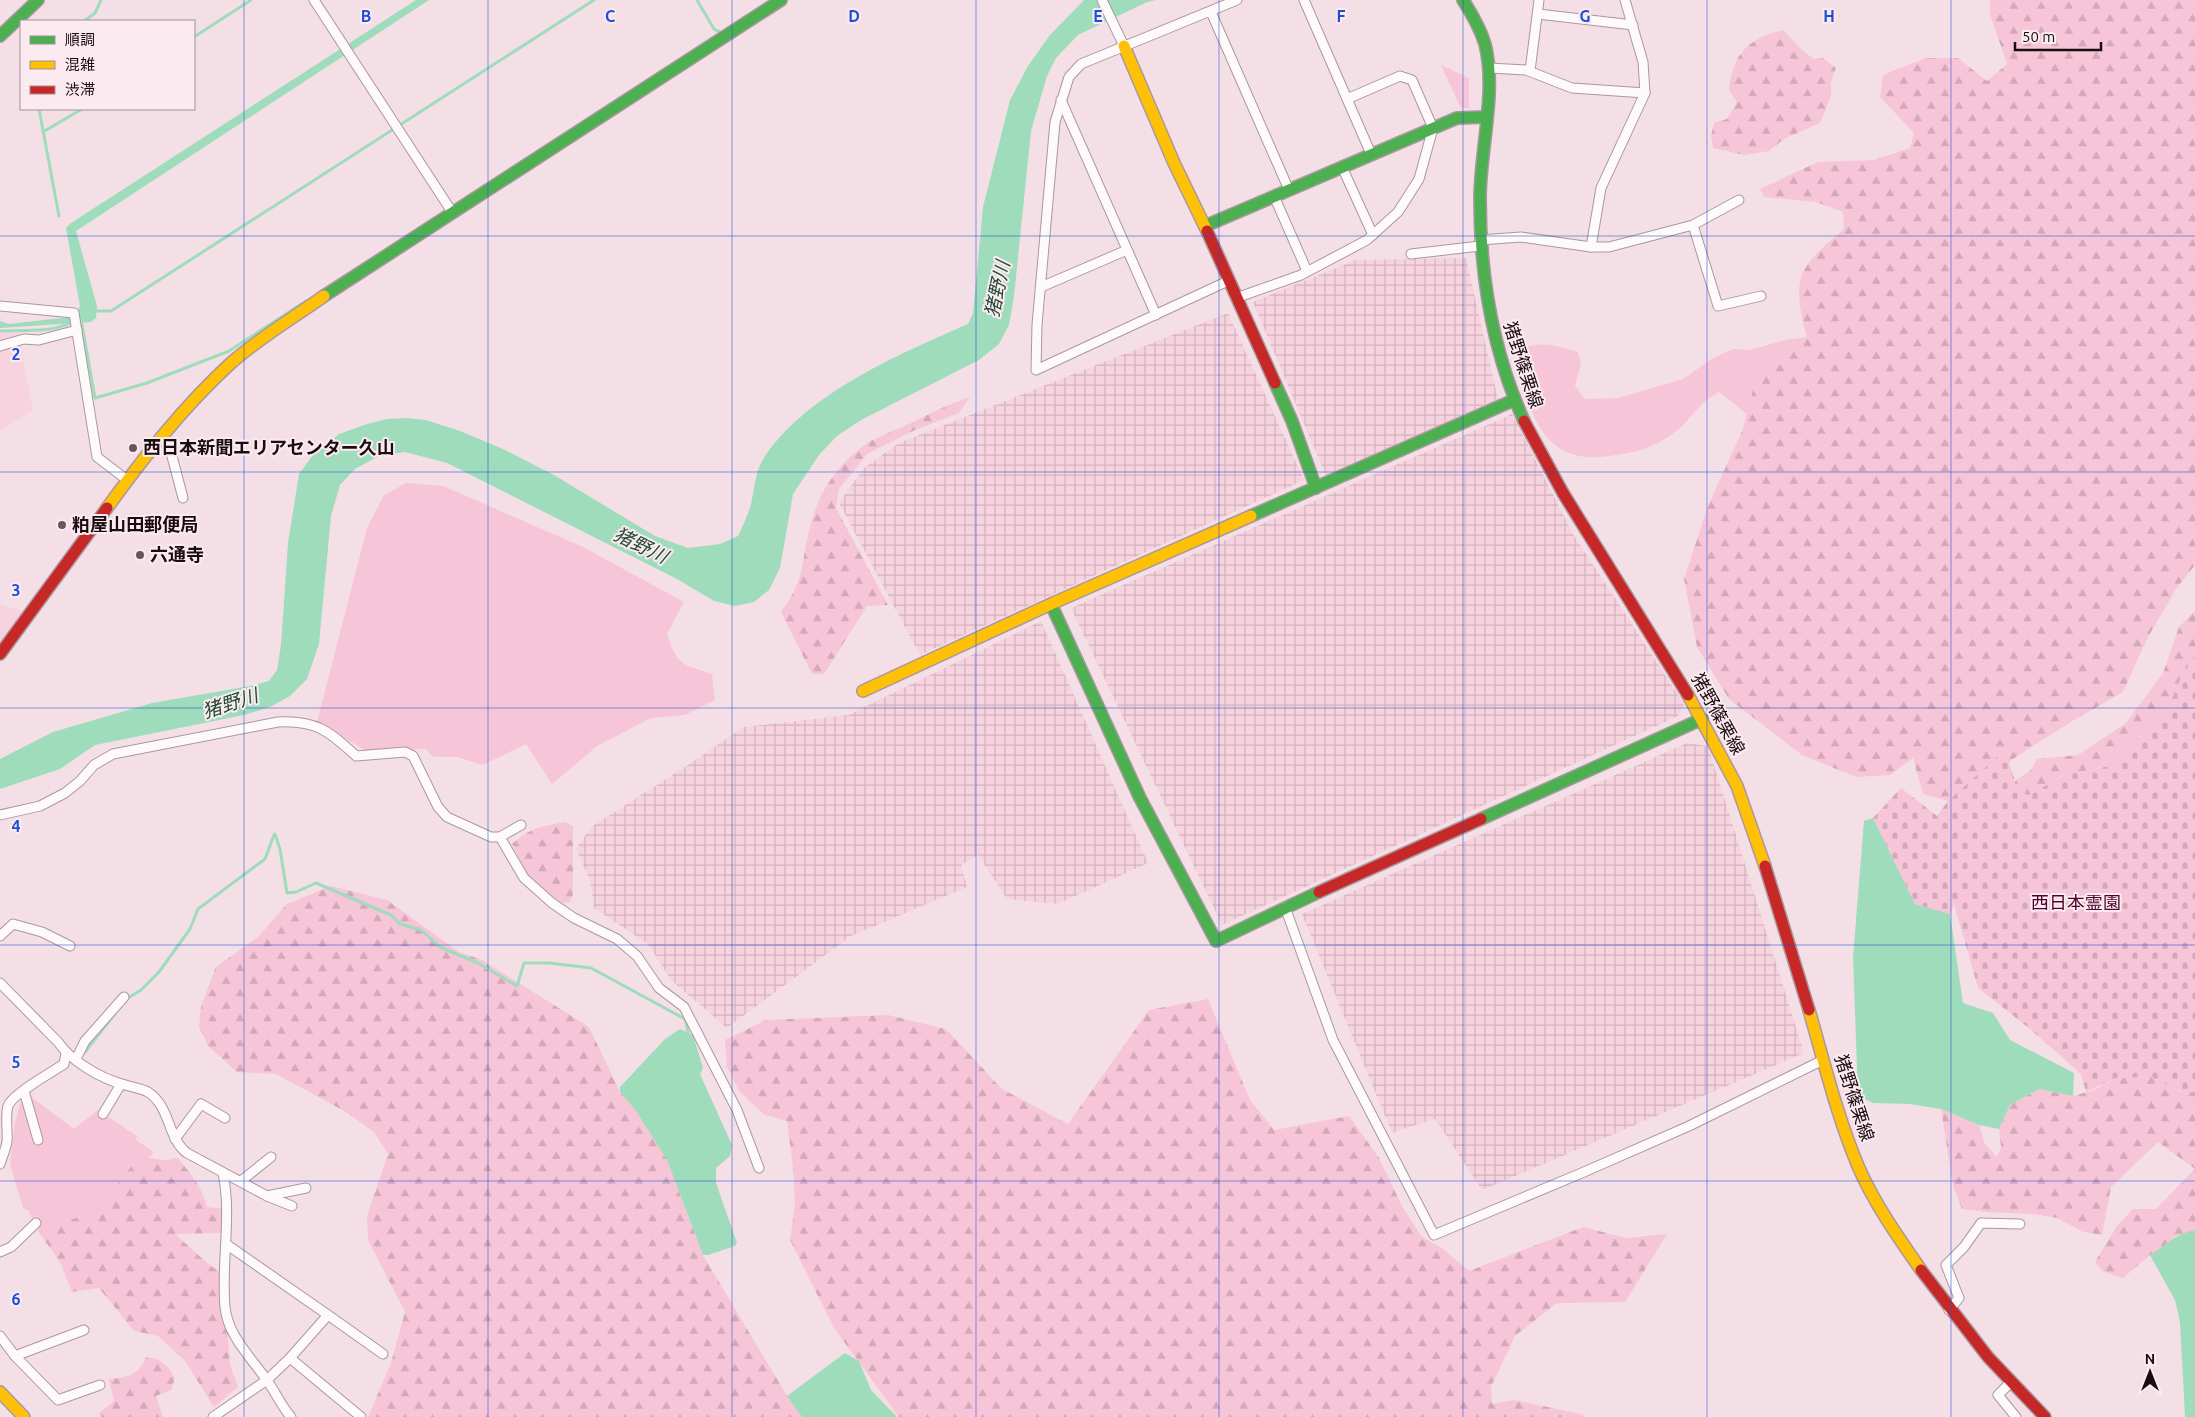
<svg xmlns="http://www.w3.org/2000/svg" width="2195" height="1417" font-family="Ubuntu,'Noto Sans JP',sans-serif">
<defs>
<pattern id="industrial-grid" width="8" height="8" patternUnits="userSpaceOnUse" patternTransform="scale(1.25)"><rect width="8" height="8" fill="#f7d2df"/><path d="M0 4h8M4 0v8" fill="none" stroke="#d3b3be"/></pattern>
<pattern id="forest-firs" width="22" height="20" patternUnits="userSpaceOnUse" patternTransform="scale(1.25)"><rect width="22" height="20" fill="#f7c5d8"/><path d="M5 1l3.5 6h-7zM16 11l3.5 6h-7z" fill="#d3a8b8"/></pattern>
<pattern id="cemetery-stones" width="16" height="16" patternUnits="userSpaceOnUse" patternTransform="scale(1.25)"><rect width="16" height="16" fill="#f7c5d8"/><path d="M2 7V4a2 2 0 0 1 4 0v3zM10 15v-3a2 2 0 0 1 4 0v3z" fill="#d3a8b8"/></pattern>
</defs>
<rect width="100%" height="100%" fill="#f5dfe7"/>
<g fill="#f7d2df">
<polygon points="0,333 18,333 33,410 0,431"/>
<polygon points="0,604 23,611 0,643"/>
</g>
<g fill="url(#industrial-grid)">
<polygon points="1466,258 1498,399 1326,476 1253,302 1356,260"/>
<polygon points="1228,313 1304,480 920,655 839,503 864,468 899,443"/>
<polygon points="1512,414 1573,534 1684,704 1678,716 1222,925 1071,608"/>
<polygon points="1041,621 1148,863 1058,904 1007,899 978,855 961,865 967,887 851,936 727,1028 671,980 648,944 594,908 590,880 576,849 591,827 688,765 744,727 848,715"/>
<polygon points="1687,743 1708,746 1804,1053 1482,1190 1435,1119 1392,1133 1302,914"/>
</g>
<g fill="#f7c5d8">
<polygon points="1441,65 1469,78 1469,108 1461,108"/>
<path d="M 1807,337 L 1780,364 L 1756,378 L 1747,414 L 1719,392 C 1703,399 1695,413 1683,425 C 1675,433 1661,442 1651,446 C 1639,452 1623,454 1610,456 C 1538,467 1528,406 1516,351 C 1539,340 1554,345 1578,352 L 1581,363 L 1575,386 L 1585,399 L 1618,398 L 1683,379 L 1713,358 L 1733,349 L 1750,350 L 1785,340 Z"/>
<path d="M 406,483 L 443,486 L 583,547 L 684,602 L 667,634 C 677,666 682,664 712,674 L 715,700 L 685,715 L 651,718 L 597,746 L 552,784 L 526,744 L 483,765 L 457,757 L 433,757 L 426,749 L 365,750 L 317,722 L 367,528 L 384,495 Z"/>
<polygon points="30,1096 74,1129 98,1110 137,1136 136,1140 154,1152 148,1158 133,1165 110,1194 88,1215 52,1224 33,1221 29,1211 23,1208 10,1164 15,1123 20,1103"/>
</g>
<g fill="url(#forest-firs)">
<path d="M 1990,0 L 2195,0 L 2195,565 L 2176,589 L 2147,639 L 2123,692 L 2069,723 L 1948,801 L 1923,794 L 1913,758 L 1890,775 L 1856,777 L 1802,755 L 1729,699 L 1697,647 L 1684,579 L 1708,506 L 1743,429 L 1756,378 L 1780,364 L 1807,337 C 1802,321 1795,291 1802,275 C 1810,256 1829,242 1844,229 L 1843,212 L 1816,202 L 1764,197 L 1760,189 L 1818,162 L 1874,160 L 1910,148 L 1914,133 L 1880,97 L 1883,75 L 1926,58 L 1958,58 L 1987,81 L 2007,64 L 1990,14 Z"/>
<path d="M 1783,30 L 1802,50 L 1814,59 L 1823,58 L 1836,68 L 1831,81 L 1831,96 L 1820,123 L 1784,139 L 1769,151 L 1744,155 L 1713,148 L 1711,136 L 1714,123 L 1727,119 L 1737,102 L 1729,90 C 1733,53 1748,39 1783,30 Z"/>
<path d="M 970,397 L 959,413 L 915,430 L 867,454 L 839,489 L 836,508 L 888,605 L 867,606 L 824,674 L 812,674 L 781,612 C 808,577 800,558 812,520 C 820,490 840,462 866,444 C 879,436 896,430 911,423 C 930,413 949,404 970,397 Z"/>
<polygon points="2195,611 2195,664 2168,708 2109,766 2065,775 2029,795 2014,792 2015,781 2031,770 2037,759 2078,755 2126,723 2163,673 2179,627"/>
<path d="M 565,822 L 573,826 L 573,894 L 570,902 L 561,903 L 527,874 L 512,844 C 530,828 542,826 565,822 Z"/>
<polygon points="331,886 387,900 459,952 482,960 589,1027 620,1092 636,1111 667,1160 703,1255 787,1396 802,1417 368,1417 391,1363 405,1312 368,1240 367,1216 388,1154 374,1132 346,1112 276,1074 237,1072 208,1046 199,1026 201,1006 216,967 258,937 287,904"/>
<polygon points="1208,999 1250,1100 1274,1130 1349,1116 1379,1158 1402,1206 1422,1237 1442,1248 1469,1271 1583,1227 1626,1238 1667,1234 1625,1302 1557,1303 1515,1336 1491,1387 1492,1404 1514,1400 1581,1414 1585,1417 899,1417 834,1328 790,1240 795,1204 793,1167 787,1121 763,1114 739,1091 727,1067 725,1040 766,1020 888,1015 946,1029 1002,1089 1068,1124 1149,1010"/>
<polygon points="2153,1077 2182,1092 2195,1092 2195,1230 2175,1236 2163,1247 2150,1255 2123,1278 2102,1271 2095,1262 2116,1227 2133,1209 2156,1209 2195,1169 2158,1142 2111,1187 2102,1235 2083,1232 2057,1218 2034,1214 1986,1212 1962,1209 1953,1186 1941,1109 1979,1125 1985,1144 1997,1157 2001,1147 1999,1129 2010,1105 2039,1089 2073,1096 2094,1090 2116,1078"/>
<path d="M 148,1158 L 165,1160 L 178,1158 C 190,1173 203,1188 207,1207 L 226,1209 L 222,1233 L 175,1234 L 206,1262 L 223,1275 L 233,1326 L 228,1338 L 230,1365 L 238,1387 L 214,1407 L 185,1361 L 158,1336 L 134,1331 L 99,1288 L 72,1292 L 60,1262 L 38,1231 L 40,1221 L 52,1224 L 88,1215 L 110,1194 L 133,1164 Z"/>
<path d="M 146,1357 C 162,1359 168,1365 175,1378 L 171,1390 L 156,1396 L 163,1417 L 101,1417 L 99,1413 L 114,1401 L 109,1379 C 127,1378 140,1374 146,1357 Z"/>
</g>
<polygon fill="url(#cemetery-stones)" points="2195,657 2195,1092 2182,1092 2152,1077 2116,1078 2086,1092 2081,1074 2030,1029 1978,988 1954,904 1950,914 1915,904 1873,818 1901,788 1937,816 1948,801 2005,750 2015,781 2014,792 2029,795 2065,775 2109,766 2168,708 2187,664"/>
<g fill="#9fdcbc">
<polygon points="416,0 429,0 76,231 97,306 96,318 91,322 0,328 0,321 9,324 70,317 77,313 80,306 66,228 71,223"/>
<path d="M 1084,0 L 1155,0 L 1145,3 L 1078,35 L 1056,58 L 1047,76 L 1031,131 L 1014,296 L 1009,325 L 999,344 L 979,360 L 861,420 L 837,436 L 819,455 L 793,494 L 780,568 L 769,590 L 754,602 L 735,606 L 714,601 L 677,579 L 447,463 L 405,452 L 379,456 L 355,469 L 340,485 L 331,516 L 319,644 L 307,679 L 290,696 L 270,707 L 244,715 L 95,745 L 60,769 L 0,789 L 0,759 L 53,732 L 152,703 L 250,686 L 269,681 L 277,670 L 281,645 L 288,543 L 299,474 L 313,455 L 339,434 L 367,424 L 387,419 L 407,418 L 426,420 L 460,431 L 503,449 L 554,475 L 655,536 L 688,548 L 720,544 L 738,536 C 743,525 748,515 751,504 C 755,487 755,471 765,456 C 808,393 899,354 968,324 L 973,313 L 983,207 L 1010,100 L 1028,66 L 1050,35 Z"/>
<polygon points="1873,818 1915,904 1950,914 1963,1003 1993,1013 2010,1040 2074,1073 2073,1096 2039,1089 2010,1105 1999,1129 1979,1125 1941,1109 1909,1104 1873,1103 1858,1096 1853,957 1864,821"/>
<polygon points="680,1029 693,1035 703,1068 700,1074 732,1145 730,1156 716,1168 716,1183 737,1243 735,1246 708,1255 703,1255 667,1160 636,1111 620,1092 620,1087 665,1039"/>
<path d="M 2195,1230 L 2195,1417 L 2185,1417 L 2180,1322 L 2175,1300 L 2150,1255 C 2167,1245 2174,1234 2195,1230 Z"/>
<polygon points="845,1353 859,1361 871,1390 897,1417 802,1417 787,1396"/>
</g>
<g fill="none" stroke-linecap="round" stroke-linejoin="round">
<g stroke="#9fdcbc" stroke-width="3">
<polyline points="697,0 714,29 722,33"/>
<polyline points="84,21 95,13 101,0"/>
<polyline points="194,37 251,0"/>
<polyline points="39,109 59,216"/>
<polyline points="43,132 82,109"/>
<polyline points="94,311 111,311 594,0"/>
<polyline points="81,319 95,398 147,383 229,351 306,301"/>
<path d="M 0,331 C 22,330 53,333 72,322"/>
<polyline points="275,834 280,849 287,893 296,892 316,883 391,915 400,924 421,930 440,947 478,963 517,986 524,963 549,963 591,968 685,1019 689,1036"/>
<polyline points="125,1000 141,990 159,972 190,929 198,909 265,859 274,835"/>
<polyline points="85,1052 114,1015"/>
</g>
<defs>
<g id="street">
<polyline points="314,0 452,212"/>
<polyline points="1102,0 1124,46"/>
<polyline points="1304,0 1371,154"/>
<polyline points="1211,12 1289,190"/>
<polyline points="1538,14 1633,25"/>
<polyline points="1489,68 1526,70 1572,88 1645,93"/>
<polyline points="1530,71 1539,0"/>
<polyline points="1061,100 1156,315"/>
<polyline points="1342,167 1373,235"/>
<polyline points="1274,196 1307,271"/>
<polyline points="1693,225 1718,306 1761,296"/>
<polyline points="1480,240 1521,237 1591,247 1601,188 1645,93 1643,62 1625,0"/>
<polyline points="1591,247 1609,247 1693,225 1739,200"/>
<polyline points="1411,254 1480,246"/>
<polyline points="1228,281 1036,370 1037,325 1055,122 1069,77 1081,64 1237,0"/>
<polyline points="1041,287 1127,250"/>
<polyline points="1236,298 1301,275 1367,240 1398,212 1419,179 1433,128 1412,80 1400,76 1347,99"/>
<polyline points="0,306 74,313 97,457 127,480"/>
<polyline points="0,346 24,339 39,340 77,330"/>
<polyline points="163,437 169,445 183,498"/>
<path d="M 0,815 L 40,806 L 65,793 L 80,781 L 94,765 L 113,754 L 278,722 C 316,720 329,731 356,756 L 405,752 L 413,756 L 438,807 L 447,817 L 491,837 L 500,837 L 521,825"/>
<polyline points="500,837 524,878 552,903 574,918 617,939 637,956 659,988 684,1007 737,1110 759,1168"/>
<polyline points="1285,907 1333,1040 1434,1235 1584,1172 1689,1126 1823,1060"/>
<polyline points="0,936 13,924 42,932 70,946"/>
<path d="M 0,983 L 58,1042 C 71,1061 100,1078 122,1084 C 131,1087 141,1088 148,1092 C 171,1107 167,1138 187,1153 L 267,1196 L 292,1206"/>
<polyline points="76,1059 85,1041 124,997"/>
<polyline points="24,1091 38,1140"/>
<polyline points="103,1114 121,1084"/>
<polyline points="175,1139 201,1104 225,1118"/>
<path d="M 0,1164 C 2,1157 6,1149 7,1141 C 8,1130 5,1117 8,1106 C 12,1094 51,1073 64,1064 L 66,1053"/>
<path d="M 223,1173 C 232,1217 221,1262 225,1307 C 228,1337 252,1358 268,1382 C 276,1393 282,1407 291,1417"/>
<polyline points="241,1181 271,1157"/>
<polyline points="267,1196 306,1188"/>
<polyline points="0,1252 11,1247 36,1223"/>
<polyline points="1949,1310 1959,1298 1946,1265 1964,1247 1981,1223 2020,1224"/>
<polyline points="328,1315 383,1354"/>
<polyline points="0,1336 15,1356 58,1400 100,1385"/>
<polyline points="15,1356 84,1330"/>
<polyline points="290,1358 361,1417"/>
<polyline points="2010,1383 1998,1395 2016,1417"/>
<polyline points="213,1417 267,1380 290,1358 328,1315 226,1244"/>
</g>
<g id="fast">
<path d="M 1463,0 C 1472,14 1480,28 1485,44 C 1497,91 1480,150 1480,199 C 1480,276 1492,350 1524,421"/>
<polyline points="0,36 38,0"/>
<polyline points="1205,226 1457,118 1486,117"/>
<polyline points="324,296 781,0"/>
<polyline points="1275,383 1292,421 1316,488"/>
<polyline points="1251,516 1514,400"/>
<polyline points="1051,604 1140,798 1216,941 1319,892"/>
<polyline points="1481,819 1702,719"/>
</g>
<g id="slow">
<polyline points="1124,46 1174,163 1207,231"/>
<path d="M 107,508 C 144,457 184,406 231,363 C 259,338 293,318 324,296"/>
<polyline points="863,691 1051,604 1251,516"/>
<polyline points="1688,695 1737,786 1765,866"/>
<path d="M 1809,1010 C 1824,1062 1837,1116 1858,1166 C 1874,1203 1898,1237 1921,1270"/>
<polyline points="0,1392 24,1417"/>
</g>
<g id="jam">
<polyline points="1207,231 1275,383"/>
<polyline points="1524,421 1563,493 1688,695"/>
<polyline points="0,654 107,508"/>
<polyline points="1765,866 1809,1010"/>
<polyline points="1319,892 1481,819"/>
<polyline points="1921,1270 1988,1357 2045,1417"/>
</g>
</defs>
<use href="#street" stroke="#a9989e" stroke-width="11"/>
<use href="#fast" stroke="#a9989e" stroke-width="14"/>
<use href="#slow" stroke="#a9989e" stroke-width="14"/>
<use href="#jam" stroke="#a9989e" stroke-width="14"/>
<use href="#street" stroke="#fefafb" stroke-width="9"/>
<use href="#fast" stroke="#4caf50" stroke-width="11"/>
<use href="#slow" stroke="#ffc107" stroke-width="11"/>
<use href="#jam" stroke="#c62828" stroke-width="11"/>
</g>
<path fill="none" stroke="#1d4ed8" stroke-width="1" stroke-opacity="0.55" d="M 244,0 L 244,1417M 488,0 L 488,1417M 732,0 L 732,1417M 976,0 L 976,1417M 1219,0 L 1219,1417M 1463,0 L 1463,1417M 1707,0 L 1707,1417M 1951,0 L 1951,1417M 0,236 L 2195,236M 0,472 L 2195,472M 0,708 L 2195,708M 0,945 L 2195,945M 0,1181 L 2195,1181"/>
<g fill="#67565d" stroke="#fbeaf0" stroke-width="2">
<circle cx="133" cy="448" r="5"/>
<circle cx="62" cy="525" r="5"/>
<circle cx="140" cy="555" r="5"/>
</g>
<g text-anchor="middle" stroke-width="4" stroke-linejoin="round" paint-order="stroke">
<g font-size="18" fill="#1a0d12" stroke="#fbeaf0">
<text transform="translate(1523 365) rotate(72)" y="6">猪野篠栗線</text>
<text transform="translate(1718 714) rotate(61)" y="6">猪野篠栗線</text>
<text transform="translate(1854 1098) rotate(72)" y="6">猪野篠栗線</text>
</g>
<g font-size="18" font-weight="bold" fill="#1a0d12" stroke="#fbeaf0" text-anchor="start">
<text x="143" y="454">西日本新聞エリアセンター久山</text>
<text x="72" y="531">粕屋山田郵便局</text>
<text x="150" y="561">六通寺</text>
</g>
<g font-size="18" fill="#50002c" stroke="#fbeaf0">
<text x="2076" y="909">西日本霊園</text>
</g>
<g font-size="19" font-style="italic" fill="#214a36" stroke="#fbeaf0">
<text transform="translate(997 289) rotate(-78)" y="7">猪野川</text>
<text transform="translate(641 545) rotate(26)" y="7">猪野川</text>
<text transform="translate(230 703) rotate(-18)" y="7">猪野川</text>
</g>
</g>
<g font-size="16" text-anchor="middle" font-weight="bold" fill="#1d4ed8" stroke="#fbeaf0" stroke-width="4" stroke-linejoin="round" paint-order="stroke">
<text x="366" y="22">B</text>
<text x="610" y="22">C</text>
<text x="854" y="22">D</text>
<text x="1098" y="22">E</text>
<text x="1341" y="22">F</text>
<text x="1585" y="22">G</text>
<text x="1829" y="22">H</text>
<text x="16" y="360">2</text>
<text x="16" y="596">3</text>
<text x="16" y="832">4</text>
<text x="16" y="1068">5</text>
<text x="16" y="1305">6</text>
</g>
<rect x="20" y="20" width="175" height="90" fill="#fbeaf0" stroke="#a19297"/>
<rect x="30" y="36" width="25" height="8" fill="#4caf50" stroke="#a19297"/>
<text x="65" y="45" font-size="15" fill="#1a0d12">順調</text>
<rect x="30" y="61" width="25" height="8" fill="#ffc107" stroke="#a19297"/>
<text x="65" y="70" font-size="15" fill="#1a0d12">混雑</text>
<rect x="30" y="86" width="25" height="8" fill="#c62828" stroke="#a19297"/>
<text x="65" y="95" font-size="15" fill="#1a0d12">渋滞</text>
<g transform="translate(2150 1372)" stroke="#fbeaf0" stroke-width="4" paint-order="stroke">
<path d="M0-4L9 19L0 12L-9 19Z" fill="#1a0d12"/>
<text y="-8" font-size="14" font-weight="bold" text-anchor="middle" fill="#1a0d12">N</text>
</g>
<path d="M2015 42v8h86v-8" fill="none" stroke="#1a0d12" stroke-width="2.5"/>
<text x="2022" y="42" font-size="15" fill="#1a0d12" stroke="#fbeaf0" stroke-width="4" paint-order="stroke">50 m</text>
</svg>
